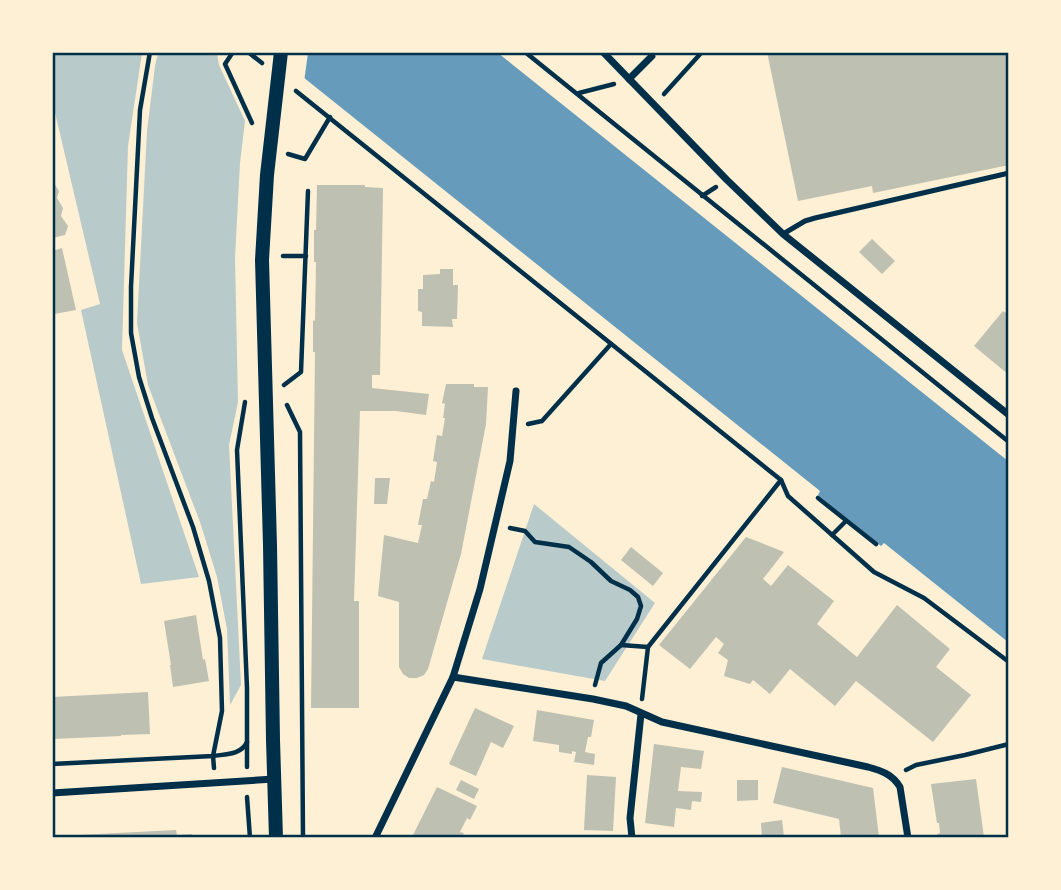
<svg xmlns="http://www.w3.org/2000/svg" width="1061" height="890" font-family="'Sofia Sans Condensed',sans-serif">
<rect width="100%" height="100%" fill="#fdf0d5"/>
<g fill="#b9caca">
<polygon points="52,53 142,53 128,146 122,350 199,577 141,584 81,310 100,304 53,104"/>
<polygon points="158,53 217,53 219,65 245,121 240,163 235,258 238,402 229,445 241,685 230,705 227,629 217,577 200,522 148,385 137,323 147,131 155,66"/>
<polygon points="534,504 655,603 605,681 482,659"/>
</g>
<polygon fill="#669bbc" points="273,53 498,53 1008,461 1008,642 884,543 881,546 818,495 820,491"/>
<polygon fill="#fdf0d5" points="269,52 308,53 304,82 270,55"/>
<g fill="#bec0b2">
<polygon points="767,52 1009,52 1009,165 873,193 872,186 798,201"/>
<polygon points="52,180 59,191 57,198 63,208 61,216 68,226 65,235 52,238"/>
<polygon points="317,185 365,185 365,187 383,188 380,375 372,375 372,388 429,394 426,415 396,411 360,411 354,601 359,601 359,708 311,708 315,352 313,352 313,320 315,321 316,262 314,262 314,230 316,230"/>
<polygon points="872,239 895,261 882,274 859,252"/>
<polygon points="62,248 76,310 54,314 52,251"/>
<polygon points="440,269 453,269 453,285 458,285 457,319 452,319 453,327 422,326 422,312 418,311 418,289 423,289 423,275 440,274"/>
<polygon points="1003,311 1009,315 1009,375 974,346"/>
<polygon points="446,384 474,384 474,387 488,387 486,424 461,554 428,669 424,675 417,678 409,678 403,674 399,667 399,602 378,596 384,535 418,543 422,525 418,525 423,499 427,499 431,481 434,482 437,462 433,461 437,435 442,436 445,418 443,418 445,404 442,403"/>
<polygon points="375,478 390,478 387,504 374,504"/>
<polygon points="746,537 784,552 763,579 771,586 788,565 834,601 817,624 857,657 897,605 950,649 936,667 971,695 933,742 856,681 835,706 790,669 770,694 753,680 750,684 724,676 728,660 718,653 724,644 716,637 690,669 659,645"/>
<polygon points="631,547 663,573 653,586 621,560"/>
<polygon points="196,615 203,660 205,659 209,681 173,687 170,665 171,665 164,621"/>
<polygon points="148,692 150,734 121,735 121,736 52,739 52,697"/>
<polygon points="475,708 514,726 503,748 491,742 476,776 449,764"/>
<polygon points="537,710 594,720 591,737 588,737 585,752 595,754 594,765 574,762 576,752 572,751 572,754 559,752 559,745 533,741"/>
<polygon points="654,744 704,751 701,769 681,767 678,791 702,792 701,802 692,801 691,810 676,808 674,827 645,823"/>
<polygon points="782,767 873,788 879,837 841,837 839,819 773,803"/>
<polygon points="587,775 616,777 613,831 584,830"/>
<polygon points="976,779 984,837 938,837 937,834 940,833 939,823 937,823 931,784"/>
<polygon points="461,780 479,789 474,799 456,790"/>
<polygon points="737,780 758,780 758,800 737,801"/>
<polygon points="437,787 477,806 470,820 467,818 460,832 464,833 462,837 412,837"/>
<polygon points="782,820 784,837 762,837 761,823"/>
<polygon points="176,830 177,835 192,834 192,837 78,837 78,835"/>
</g>
<g fill="none" stroke-linecap="round" stroke-linejoin="round">
<g stroke="#003049" stroke-width="4.5">
<polyline points="150,52 140,110 131,287 131,333 139,377 152,418 193,527 209,581 220,638 222,711 213,756 214,768"/>
<polyline points="233,52 225,64 252,123"/>
<polyline points="248,52 262,63"/>
<polyline points="525,52 1009,442"/>
<polyline points="296,91 781,480 788,496 874,572 924,598 1009,662"/>
<polyline points="579,93 614,84"/>
<polyline points="664,94 702,52"/>
<polyline points="288,154 305,159 330,117"/>
<polyline points="702,196 716,187"/>
<polyline points="283,256 306,256"/>
<polyline points="284,385 301,372 308,191"/>
<polyline points="245,402 237,450 247,688 247,767"/>
<polyline points="287,405 300,432 303,838"/>
<polyline points="528,424 542,421 611,344"/>
<polyline points="818,498 876,544"/>
<polyline points="510,528 525,531 535,542 569,547 591,562 611,581 630,590 638,597 641,606 637,619 621,645 601,663 595,685"/>
<polyline points="832,535 846,521"/>
<polyline points="621,645 648,647"/>
<polyline points="642,699 648,647 781,480"/>
<path d="M 52,764 L 213,756 C 226,754 241,755 247,742"/>
<polyline points="906,770 916,765 965,755 1009,744"/>
<polyline points="247,797 250,838"/>
</g>
<polyline stroke="#003049" stroke-width="5" points="783,234 805,221 815,218 1009,173"/>
<g stroke="#003049" stroke-width="7">
<polyline points="603,52 727,180 783,234 1009,415"/>
<polyline points="629,79 652,56 650,52"/>
<path d="M 453,677 L 593,699 L 626,706 L 662,722 L 868,767 C 882,771 892,774 900,787 L 908,838"/>
<polyline points="52,793 274,779"/>
<polyline points="375,838 453,677 480,589 510,461 516,391"/>
<polyline points="632,838 630,818 641,714"/>
</g>
<polyline stroke="#003049" stroke-width="14" points="276,838 273,740 270,545 262,260 267,175 281,52"/>
</g>
<rect width="1061" height="890" fill="none" stroke="#fdf0d5" stroke-width="108"/>
<rect x="54" y="54" width="953" height="782" fill="none" stroke="#003049" stroke-width="2.5"/>
</svg>
